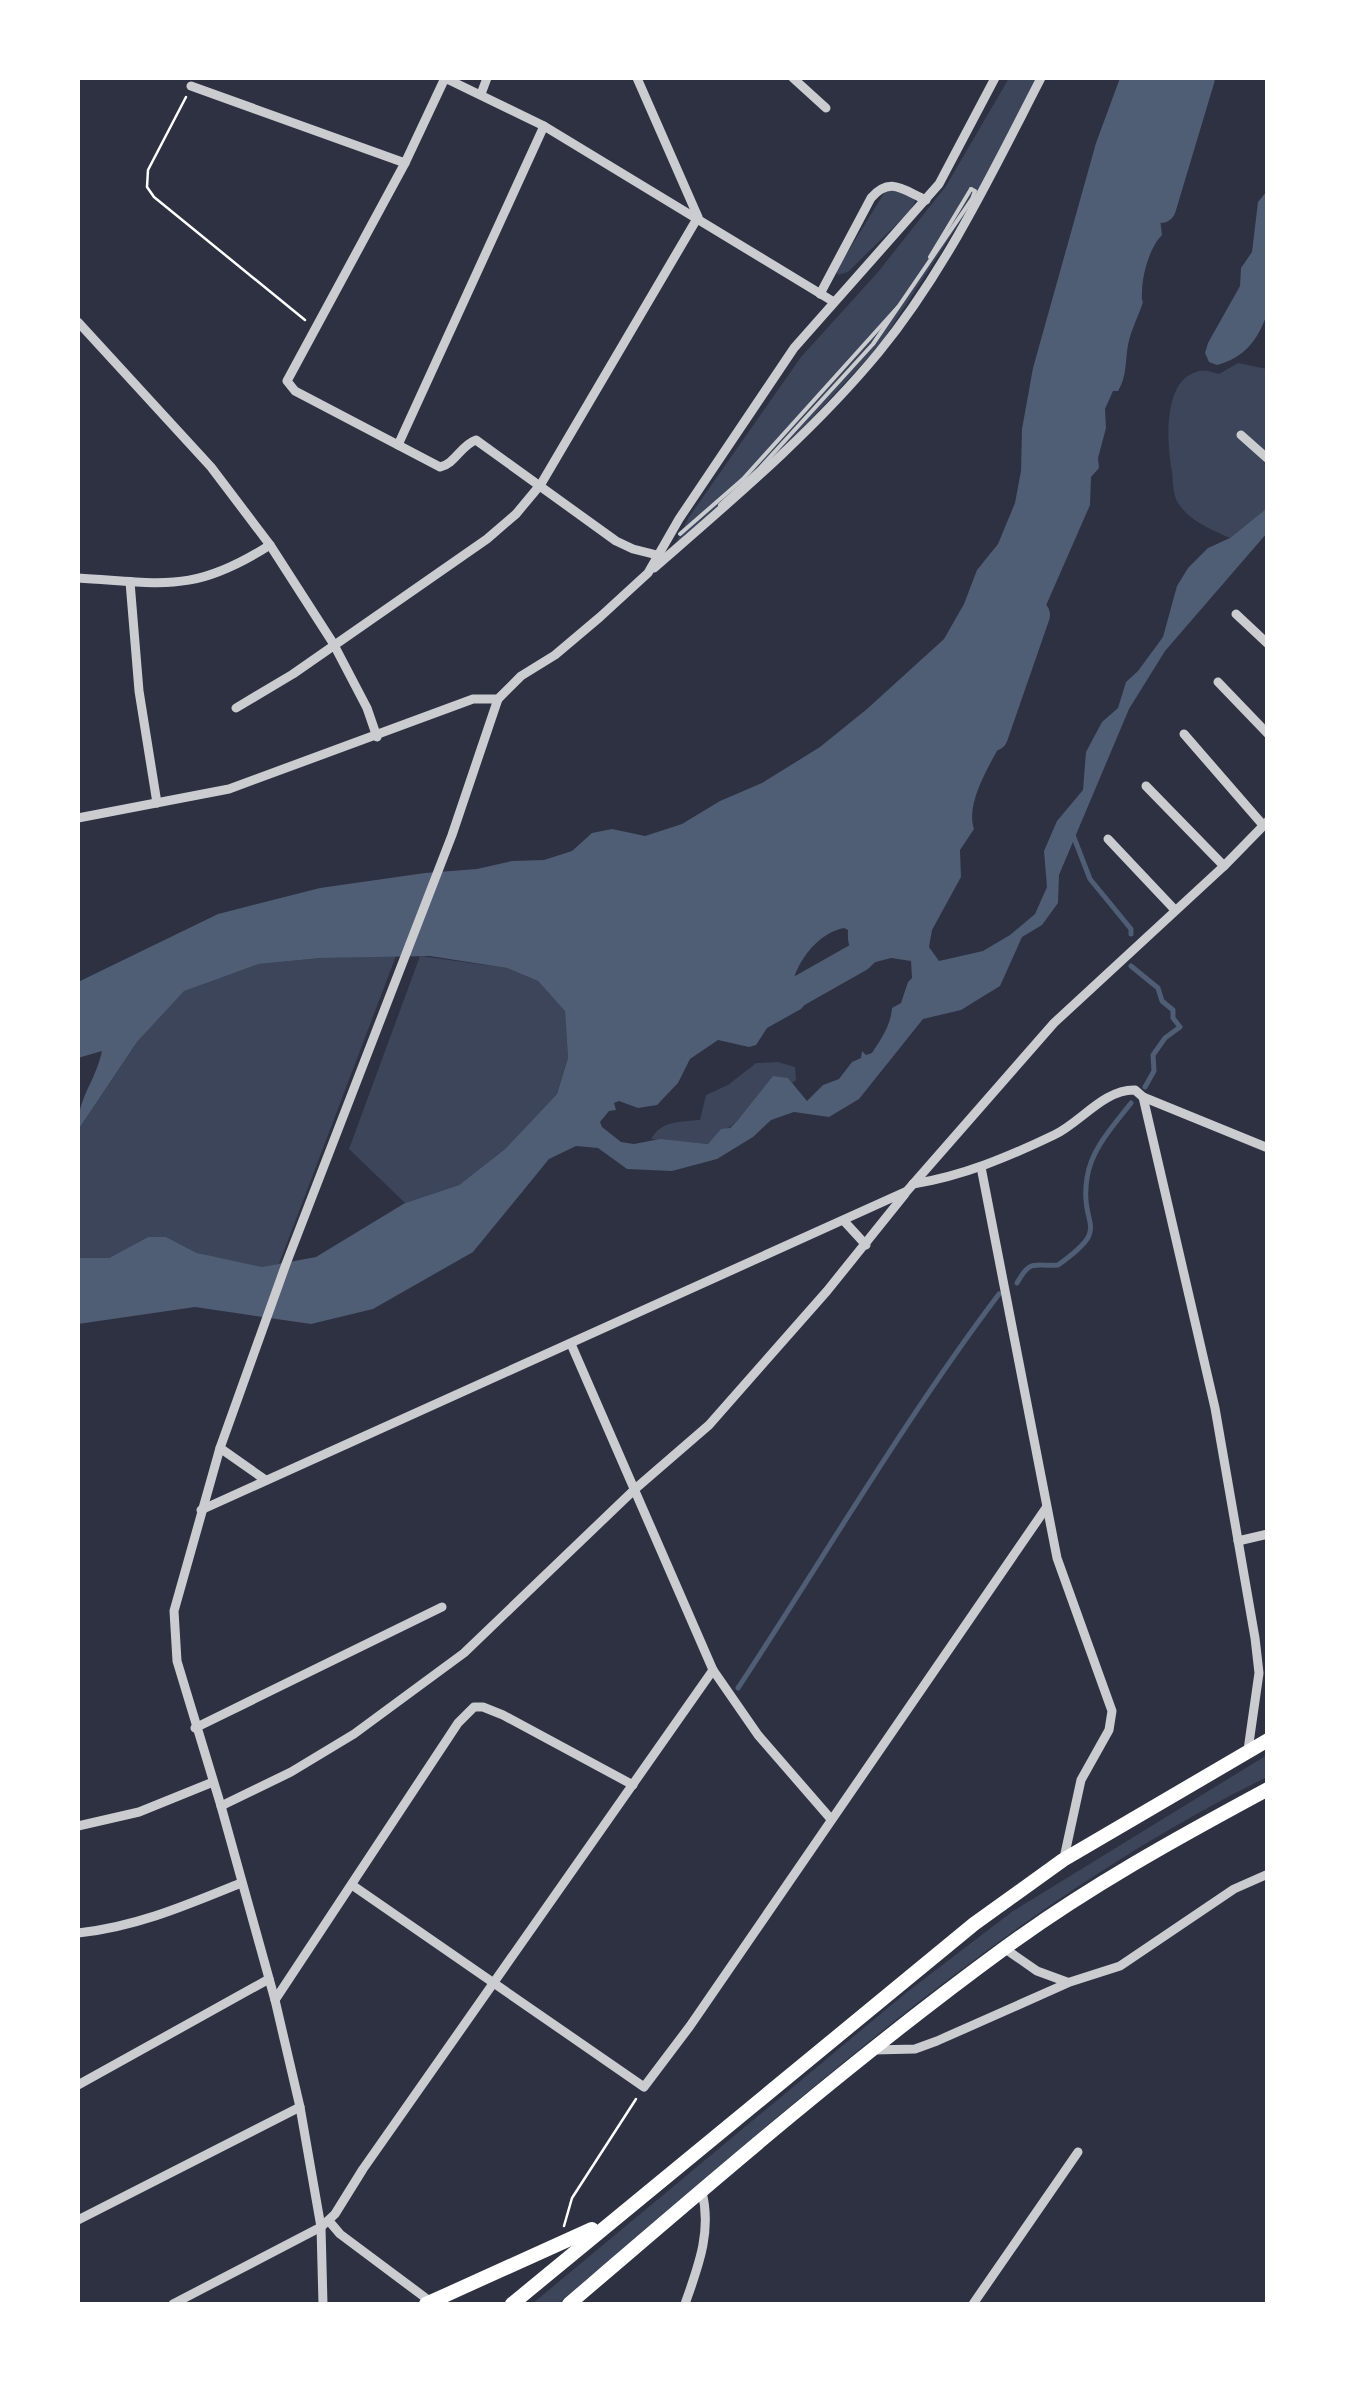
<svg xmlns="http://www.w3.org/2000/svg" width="1345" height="2382" font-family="'Open Sans',sans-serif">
<rect width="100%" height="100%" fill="#2d3142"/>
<g fill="#3c4559">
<polygon points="1009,78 1037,78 973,202 879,346 763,471 678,546 676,543 689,517 801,357 878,272 946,186"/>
<polygon points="891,188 914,198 915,202 909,212 848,272 838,275 836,271 886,190"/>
<path d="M 1238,363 L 1267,369 L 1267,508 L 1230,538 C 1212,530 1189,521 1178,503 C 1173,496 1173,481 1172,472 C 1167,446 1162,382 1196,372 C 1203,369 1212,372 1219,374 Z"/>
<polygon points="396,956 279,1264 262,1268 225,1261 197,1253 166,1237 148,1237 109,1258 78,1258 78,1130 137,1042 184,990 259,964 321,958"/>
<polygon points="420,956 507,968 538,981 565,1010 568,1058 557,1094 505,1149 459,1185 405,1203 349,1149"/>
<path d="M 778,1062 L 795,1067 L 796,1080 L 792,1083 L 788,1078 L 770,1081 L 737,1121 L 708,1144 L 651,1139 C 662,1120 680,1122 700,1120 L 706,1095 L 728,1085 L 756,1063 Z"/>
<path d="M 1267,1755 L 1267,1777 C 1003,1907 782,2116 558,2304 L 532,2304 L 907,1992 L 1013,1911 Z"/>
</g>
<g fill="#4f5d75" fill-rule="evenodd">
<path d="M 1120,78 L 1207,78 L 1200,90 L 1196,122 L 1190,127 L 1187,150 L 1170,158 L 1176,189 L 1171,202 L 1167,201 L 1160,219 L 1162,235 C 1150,247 1142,274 1142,293 C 1141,305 1145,297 1141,308 C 1136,321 1131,331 1128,345 C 1125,362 1127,376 1118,391 L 1113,391 L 1105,409 L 1106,428 L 1098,458 L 1099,468 L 1091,477 L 1090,505 L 1027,649 L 1009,666 L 1000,698 L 1012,698 C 1010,708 1013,721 1008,730 C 996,756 964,800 974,829 L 960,850 L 961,877 L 932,930 L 929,947 L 939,961 L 983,951 L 1010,935 L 1035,914 L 1047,887 L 1044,851 L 1057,821 L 1083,790 L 1086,752 L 1102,722 L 1118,708 L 1126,682 L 1138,671 L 1163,637 L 1177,586 L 1188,568 L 1208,548 L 1230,538 L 1267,508 L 1267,533 L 1165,651 L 1129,709 L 1059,875 L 1058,903 L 1042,925 L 1022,937 L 1000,986 L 961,1010 L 923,1019 L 859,1099 L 829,1117 L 794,1112 L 771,1120 L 753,1137 L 717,1159 L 672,1171 L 627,1169 L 598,1148 L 576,1146 L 549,1159 L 473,1252 L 373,1309 L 311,1324 L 195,1307 L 78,1324 L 78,1258 L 109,1258 L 148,1237 L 166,1237 L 197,1253 L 262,1267 L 316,1257 L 405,1203 L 459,1185 L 505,1149 L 557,1094 L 568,1058 L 565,1011 L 538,981 L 507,968 L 430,956 L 321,958 L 259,964 L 184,991 L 137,1042 L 78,1130 C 77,1098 95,1083 102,1051 L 78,1058 L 78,982 L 218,914 L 320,888 L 425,873 L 477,869 L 512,861 L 544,860 L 572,851 L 592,833 L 612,829 L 645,836 L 682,824 L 720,801 L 762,783 L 820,747 L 867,709 L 944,639 L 964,604 L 977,570 L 998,544 L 1015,503 L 1021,471 L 1022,429 L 1033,368 L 1096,143 ZM 844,928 L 848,930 C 847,948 852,956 868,964 L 891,958 L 911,961 L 912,978 L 908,982 L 901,1003 L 892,1008 C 891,1025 881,1039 872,1053 L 866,1055 L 862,1051 L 861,1058 L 852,1062 L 839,1079 L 823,1085 L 807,1101 L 788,1078 L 773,1076 L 737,1121 L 730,1128 L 721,1129 L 708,1144 L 660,1139 L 634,1144 L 621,1142 L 602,1127 L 600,1122 L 609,1111 L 616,1110 L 614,1103 L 619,1101 L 638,1108 L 657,1105 L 678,1083 L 690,1059 L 718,1040 L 749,1047 L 756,1045 L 767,1028 L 801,1009 L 823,984 L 817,985 L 813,979 L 800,985 L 794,978 C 801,956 821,932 844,928 Z"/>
<path d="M 1267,191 L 1267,314 C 1258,340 1244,358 1217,365 L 1209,362 L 1205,353 L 1208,343 L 1240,286 L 1241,268 L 1252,252 L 1258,202 Z"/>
</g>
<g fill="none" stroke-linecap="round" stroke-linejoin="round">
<g stroke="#4f5d75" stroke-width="5">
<polyline points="1071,830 1090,879 1131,929 1131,934"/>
<polyline points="1131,966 1158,988 1162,1001 1173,1010 1173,1018 1180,1027 1165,1038 1153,1055 1154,1071 1145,1087"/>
<path d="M 1017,1283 C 1031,1258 1034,1267 1058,1265 C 1114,1225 1079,1230 1087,1178 C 1091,1149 1114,1125 1131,1103"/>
<path d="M 738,1688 C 825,1556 904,1420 999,1294"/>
</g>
<g stroke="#4f5d75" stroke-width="30">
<polyline points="1161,208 1200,78"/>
<polyline points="993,736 1035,615"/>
<polyline points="783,1000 859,957 885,931"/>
</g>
<g stroke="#fff" stroke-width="2.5">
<polyline points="186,97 148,170 147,187 154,197 305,320"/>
<polyline points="564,2226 572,2198 636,2099"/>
</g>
<g stroke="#caccd0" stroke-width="4">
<polyline points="930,257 971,189"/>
<polyline points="720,505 759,469 873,344 972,199 975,191 971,189"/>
<polyline points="680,534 743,479 898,307"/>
</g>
<g stroke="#caccd0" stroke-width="9">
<polyline points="793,78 826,108"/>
<polyline points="191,86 405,163"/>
<polyline points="481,94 487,78"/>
<path d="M 820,294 L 871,198 C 890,176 903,190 926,200"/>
<polyline points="78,322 211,467 270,545 333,643 367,708 377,737"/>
<polyline points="1241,435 1268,459"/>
<polyline points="398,445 544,126"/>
<path d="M 657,555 L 633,549 L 616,541 L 476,440 C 461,445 455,464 440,467 L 295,391 L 287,381 L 405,163 L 445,78 L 544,126 L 834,302"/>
<path d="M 654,568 C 732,500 813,432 879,352 C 946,270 993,171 1041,78"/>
<path d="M 78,578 C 164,583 193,594 270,545"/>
<polyline points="130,582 139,691 157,803"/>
<polyline points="1236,614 1268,644"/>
<polyline points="1218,682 1268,734"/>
<polyline points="236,708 293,674 487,539 516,514 541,484 698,217 637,78"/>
<polyline points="1184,734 1263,825"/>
<polyline points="1146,786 1224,866"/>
<polyline points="78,818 229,789 473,699 498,699 521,676 555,655 600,617 648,573 679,519 794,348 939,184 995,78"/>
<polyline points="1108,839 1175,910"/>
<polyline points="1143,1097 1268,1148"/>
<polyline points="981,1167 1057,1558 1112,1711 1109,1730 1081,1780 1064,1858"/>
<path d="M 913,1184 C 963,1176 1008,1157 1054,1135 C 1080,1123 1104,1089 1135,1090 L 1143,1097 L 1215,1408 L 1255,1638 L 1259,1673 L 1248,1750"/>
<polyline points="844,1221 866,1245"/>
<polyline points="571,1344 713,1670 758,1735 830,1818"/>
<polyline points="220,1448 264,1479"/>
<polyline points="201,1510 907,1191 1054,1023 1224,866 1268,821"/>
<polyline points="1238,1541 1268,1534"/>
<polyline points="195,1728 442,1607"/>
<polyline points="221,1806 291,1772 354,1734 464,1653 635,1489 709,1425 827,1291 905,1194"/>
<polyline points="78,1826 139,1812 213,1782"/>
<polyline points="352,1885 644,2087 690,2026 1046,1508"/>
<path d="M 78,1933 C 136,1927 187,1905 241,1883"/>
<polyline points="1004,1948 1037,1971 1067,1982"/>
<polyline points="275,2000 458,1723 474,1707 483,1707 503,1715 633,1785"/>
<polyline points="874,2050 915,2049 937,2041 1070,1982 1120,1966 1234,1889 1268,1874"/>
<polyline points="78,2085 269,1979"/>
<polyline points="78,2220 300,2107"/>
<polyline points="329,2221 340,2234 431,2302"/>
<polyline points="173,2304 321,2227 335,2214 363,2169 713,1670"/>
<polyline points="323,2304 321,2227 300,2107 275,2000 221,1806 177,1661 174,1611 220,1448 286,1264 452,835 498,699"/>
<path d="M 685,2304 C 698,2267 712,2232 702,2192"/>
<polyline points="973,2304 1078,2152"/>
</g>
<g stroke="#fff" stroke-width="14">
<polyline points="426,2304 592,2229"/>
<polyline points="512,2304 974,1924 1063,1860 1268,1740"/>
<path d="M 569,2304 C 710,2183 852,2060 1002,1950 C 1086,1888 1177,1838 1268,1789"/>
</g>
</g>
<rect width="1345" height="2382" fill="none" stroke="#ffffff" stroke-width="160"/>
</svg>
